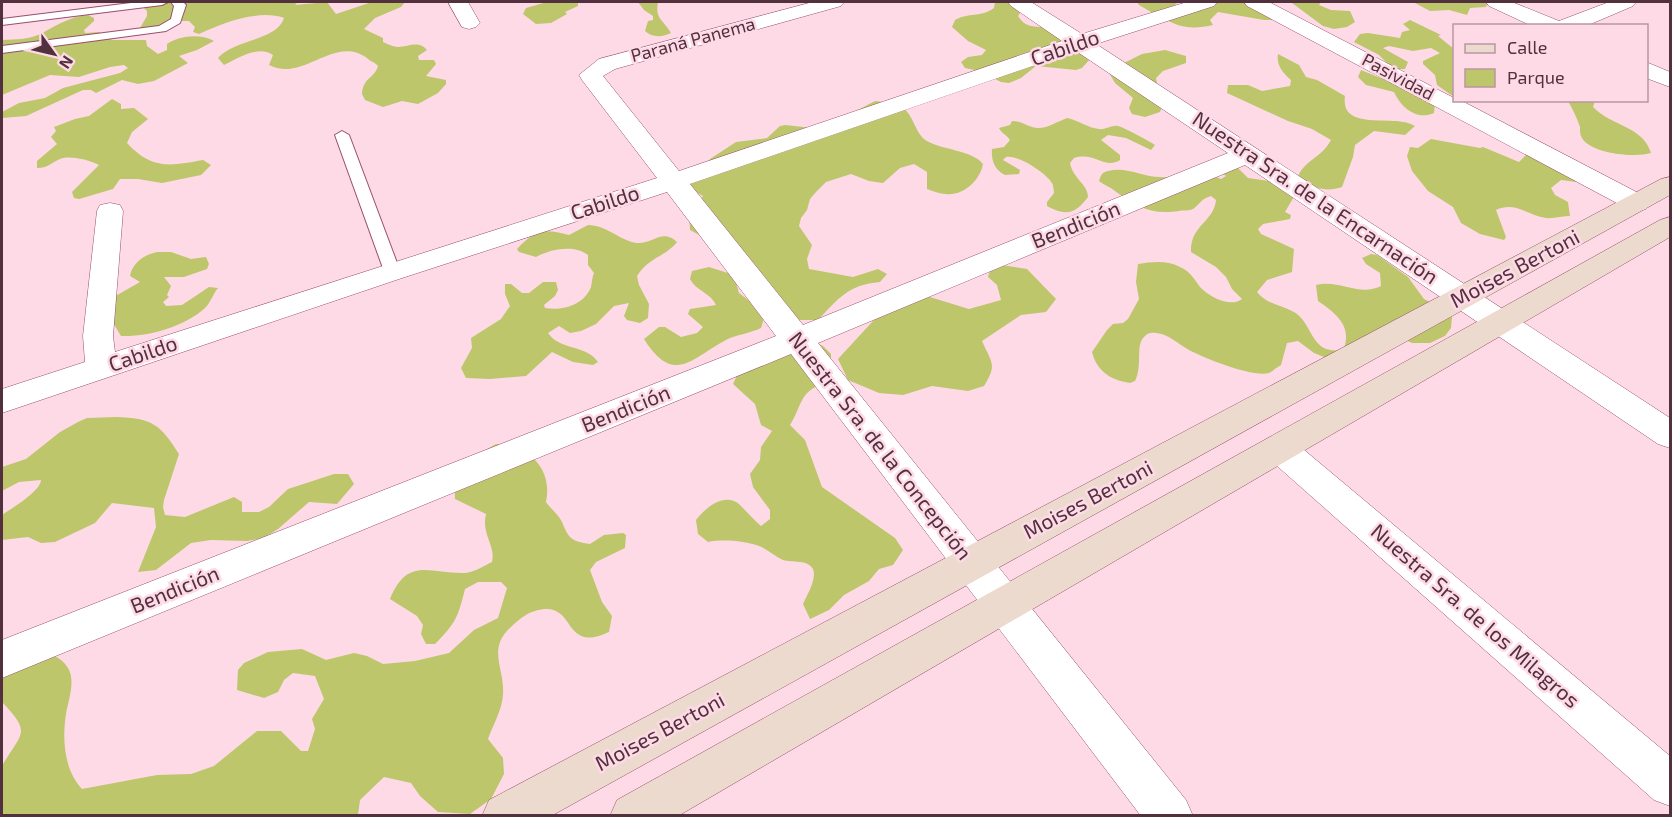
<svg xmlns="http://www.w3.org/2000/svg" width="1672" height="817" font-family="'Exo 2',sans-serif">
<rect width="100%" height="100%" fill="#fedae7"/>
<g fill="#bdc66b">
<path d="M 144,2 L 298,2 L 295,5 L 327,2 L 336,14 L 372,2 L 405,2 L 401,7 L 375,18 L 364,29 L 383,38 L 383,42 C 388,44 393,47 398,47 C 409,47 418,40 427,50 L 418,56 L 419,60 L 434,60 L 436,64 L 426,76 L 446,80 L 446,84 L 438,93 L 418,104 L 402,101 L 383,107 L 365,100 L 362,94 C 363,77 375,78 378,66 C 375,62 371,62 367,58 C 334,34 303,83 269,65 L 273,55 C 258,45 238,58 224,65 L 218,58 C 234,39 277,41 284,18 C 258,9 222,23 199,34 L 193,32 L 195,27 L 189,21 L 169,21 L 147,30 L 140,28 L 147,16 L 147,11 L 143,7 Z"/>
<polygon points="547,2 578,2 578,6 565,12 567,14 551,23 536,24 523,14 526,8"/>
<path d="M 638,2 L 658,2 C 655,19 662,18 671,33 C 663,37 652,38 645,31 L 648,21 L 653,20 L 653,16 L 644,10 Z"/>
<path d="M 995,2 L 1031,2 L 1034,9 L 1020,13 L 1018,16 C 1028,32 1040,24 1052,28 C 1062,32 1081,51 1090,59 L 1082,68 L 1076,70 L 1036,66 L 1021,78 L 1009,83 L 1001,82 L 979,71 L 965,68 L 961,62 L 968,57 L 982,55 L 986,50 L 968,41 L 952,27 L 955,20 C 969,12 980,18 994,8 Z"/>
<path d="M 1137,2 L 1178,2 L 1173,7 L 1203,4 L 1207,2 L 1258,2 L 1256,4 L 1274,20 L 1264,20 L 1218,12 L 1210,20 L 1213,25 C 1192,30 1173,28 1157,12 L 1151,12 L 1139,5 Z"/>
<polygon points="1272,2 1321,2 1319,5 1331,10 1350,11 1355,22 1347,27 1334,29 1323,26 1292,3"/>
<polygon points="1413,2 1483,2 1487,4 1486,7 1470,8 1467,15 1449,10 1430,11"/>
<path d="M 88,15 L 94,18 L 94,21 L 84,30 L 85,33 L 99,32 L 112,40 L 146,40 L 147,46 L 158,54 L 167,50 L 167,44 C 179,36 199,33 214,41 L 197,50 L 179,56 L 188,63 L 154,81 L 138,84 L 122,80 L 96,93 L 91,90 L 83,90 L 26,116 L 2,118 L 2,112 L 19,103 L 45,98 L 63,88 L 120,73 L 128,68 L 124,65 L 110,67 L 79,77 L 50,75 L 2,95 L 2,40 C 16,39 31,40 44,32 C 57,25 72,16 88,15 Z"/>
<polygon points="1410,20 1441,35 1438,36 1454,49 1454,97 1437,85 1435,75 1423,64 1423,61 1440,53 1431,48 1413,51 1389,46 1383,48 1408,62 1405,69 1393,69 1379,55 1354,42 1360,34 1368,33 1400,38 1402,32 1410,30 1403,24"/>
<polygon points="1165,50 1186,56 1186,63 1163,71 1156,78 1162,107 1160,112 1145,117 1132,114 1129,108 1133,98 1115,83 1108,71 1142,54"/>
<path d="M 1278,54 L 1299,65 L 1306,77 L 1317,80 L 1345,96 C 1340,133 1395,113 1415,126 L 1405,135 L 1374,131 L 1355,145 L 1353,157 L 1342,187 C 1326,193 1312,187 1297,179 C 1304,159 1321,159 1331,140 L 1312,129 L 1288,121 L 1227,93 L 1228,85 L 1248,85 L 1262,91 L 1290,86 L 1291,80 C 1283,73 1276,65 1278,54 Z"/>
<path d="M 1361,70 L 1378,77 L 1382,74 L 1435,104 L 1434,113 C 1416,121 1401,107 1394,92 L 1366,85 L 1358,77 Z"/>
<path d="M 112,99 L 121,104 L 121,109 L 134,108 L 148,119 L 132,132 L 127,143 C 152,170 170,166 203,160 L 211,165 L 201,175 L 162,183 L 138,179 L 120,179 L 113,189 L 79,199 L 74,198 L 72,192 L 99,165 C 89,160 71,155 60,159 C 51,163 48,168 37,168 L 37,161 L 57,144 L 51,137 L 56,131 L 54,127 L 75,119 L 89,116 Z"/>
<path d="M 875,101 C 882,102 892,102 898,105 C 914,111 914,134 927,141 C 942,150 972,150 983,164 C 980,180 964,196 946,194 C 940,194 933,191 927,189 L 927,172 L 914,164 L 900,168 L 883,183 L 869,181 L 851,174 L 826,182 L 816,192 L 810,199 L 807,210 L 801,218 L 799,226 L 812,245 L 807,259 L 809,269 L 853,277 L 878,269 L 887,274 L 880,282 C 848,285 839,298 818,320 L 799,320 L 703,237 L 690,230 L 689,215 L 703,196 L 697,193 L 678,191 L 710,159 L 736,142 L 767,138 L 780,126 L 785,125 L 813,128 L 854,112 Z"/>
<path d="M 1568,101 L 1595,101 L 1593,107 C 1611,126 1643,126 1651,153 C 1635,158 1588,154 1581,136 C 1580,134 1580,130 1580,127 C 1577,118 1573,110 1568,101 Z"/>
<path d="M 1067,118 C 1078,120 1088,128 1099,129 C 1106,130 1111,125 1118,126 C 1121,126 1153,143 1155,145 L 1151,150 L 1126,138 L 1108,135 L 1101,140 L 1120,155 L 1120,160 C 1104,170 1095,151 1074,158 L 1070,163 C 1073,179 1088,184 1088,197 C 1076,213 1067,217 1047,206 L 1047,202 L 1054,193 C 1054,191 1053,184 1052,183 C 1046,173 1017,154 1006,157 L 1003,160 L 1020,170 L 1019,174 L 1005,175 C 995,170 991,161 992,149 L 1004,147 L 1010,140 C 1007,135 1001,133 999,128 L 1010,125 L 1012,121 C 1020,121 1025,125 1032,127 C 1044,131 1056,122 1067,118 Z"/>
<path d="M 1431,139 L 1480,148 L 1483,147 L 1519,162 L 1527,154 L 1576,176 L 1576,182 L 1561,180 L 1551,188 L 1555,195 L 1568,202 L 1570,216 C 1563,216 1553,219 1546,218 C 1527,215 1515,201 1496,210 L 1506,237 L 1504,240 L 1480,234 L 1461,223 L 1453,207 L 1428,191 L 1412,171 L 1407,156 L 1410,147 L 1418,148 Z"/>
<path d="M 1222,162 L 1238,168 L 1248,178 L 1269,181 L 1295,195 L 1285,212 L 1291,215 L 1290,219 L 1263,224 L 1258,229 L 1261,234 L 1294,249 L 1292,272 L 1267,280 L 1257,292 C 1266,304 1282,305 1294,312 C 1309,321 1310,340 1324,348 C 1329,351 1337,350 1343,351 C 1353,327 1337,314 1318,301 L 1316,285 C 1339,279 1359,297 1381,286 L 1380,273 L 1366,264 L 1362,258 L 1371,254 L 1377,255 L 1408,277 L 1424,299 L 1450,312 L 1452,317 L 1451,328 L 1445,336 L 1430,343 L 1412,343 L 1391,333 L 1329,359 L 1314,353 L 1298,341 L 1287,343 L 1281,365 C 1277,367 1273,371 1269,373 C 1254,378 1204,358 1189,350 C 1178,344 1169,334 1156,333 C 1151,332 1147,333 1144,337 C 1135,346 1143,365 1135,381 L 1130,383 C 1110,380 1097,371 1092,352 L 1107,330 L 1113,324 L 1123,323 L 1128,319 L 1139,299 L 1136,282 L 1138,264 C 1153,262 1166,260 1180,267 C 1190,271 1194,279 1200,287 C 1209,297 1231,308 1242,299 L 1232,289 L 1226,277 L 1216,267 L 1191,252 C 1190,225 1214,222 1216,200 L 1211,196 C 1201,199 1200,204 1193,209 C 1190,211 1182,210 1179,211 C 1150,215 1137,207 1115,191 C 1110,187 1104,185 1099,181 C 1101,175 1102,172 1108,171 C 1126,166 1143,177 1160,177 C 1182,179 1201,169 1221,179 L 1226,176 L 1218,171 Z"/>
<path d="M 588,225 C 607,225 620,241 637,243 C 653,244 662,228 677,242 C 664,258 650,256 637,276 L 639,285 L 649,304 L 648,318 L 640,323 L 627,320 L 624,316 L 629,303 L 614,306 L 596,324 L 581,331 L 570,333 L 559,326 L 548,333 C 560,351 586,344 598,362 L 593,365 L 573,362 L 552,352 L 526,376 L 490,379 L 466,378 L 461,368 L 472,348 L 471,338 L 501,319 L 510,306 L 505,294 L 505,284 L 511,284 L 522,293 L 529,293 L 543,282 L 556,282 L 558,290 L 555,296 L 544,305 L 545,308 C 563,311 584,305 591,287 C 592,282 592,278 594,273 L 588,265 L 588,255 C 574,244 550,249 536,257 L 519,252 L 517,249 C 535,230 543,228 569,235 Z"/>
<path d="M 158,252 L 171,252 L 191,259 L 206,257 L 209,264 L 207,269 L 184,277 L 164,277 L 171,286 L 167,295 L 169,297 L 163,302 L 166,306 L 182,305 L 209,287 L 218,288 C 213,294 211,302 205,308 C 184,327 148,337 121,336 L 112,321 L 112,298 L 140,282 L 130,276 C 132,263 145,254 158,252 Z"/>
<path d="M 1001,265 L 1027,269 L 1056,299 L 1046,312 L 1021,315 L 982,341 C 991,362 998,364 984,386 L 968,391 L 932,386 L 903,395 L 879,393 L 848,380 L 838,359 L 885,308 L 920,294 L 969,309 L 1001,300 L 997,285 L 988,277 L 991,266 Z"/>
<path d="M 709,267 L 734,275 L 739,293 L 752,303 L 764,318 L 761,328 C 751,333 740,334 730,338 C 693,356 675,388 644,339 L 659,327 L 665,327 L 681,337 L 697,333 L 703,327 L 688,314 L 690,309 L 716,305 C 711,293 696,291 690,279 L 692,271 Z"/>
<path d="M 806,339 L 823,346 L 831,354 L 831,367 L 821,385 C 800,391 801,408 790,425 L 805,440 L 822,487 L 895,538 L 903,550 L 893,565 L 879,569 L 869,581 L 844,595 L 829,610 L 810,619 L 803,604 C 807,595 817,579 813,569 C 807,559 793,563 783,560 C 774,556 767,549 759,546 C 746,541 722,539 708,542 L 698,534 L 696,520 C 705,508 725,491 740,505 C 747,512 753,519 761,526 L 770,519 L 770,510 L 753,487 L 750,474 L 760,460 L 761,447 L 772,431 L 761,425 L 755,404 L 733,384 L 738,373 Z"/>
<path d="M 116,417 C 152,418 160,424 179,454 L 164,500 L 163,507 L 165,515 L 185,517 L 234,497 L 242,502 L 242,512 L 259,512 L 269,507 L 288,489 L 334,474 L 348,474 L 354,484 L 337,504 L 309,502 L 278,529 L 264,538 L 247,541 L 211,540 L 191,543 L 156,570 L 138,572 L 156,527 L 154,508 L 112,503 L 95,523 L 55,542 L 41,543 L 28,537 L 2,540 L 2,515 C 12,508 40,492 41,480 L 19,482 L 2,491 L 2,467 L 26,459 L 60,432 L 78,422 L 87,418 Z"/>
<path d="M 496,444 C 529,446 553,468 546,502 C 550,508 559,515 562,522 C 569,539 571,541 590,544 L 604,535 L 623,533 L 626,535 L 625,548 L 596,562 L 590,570 L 602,602 L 612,616 L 609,632 C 560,655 578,598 535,611 C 527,613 518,620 512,626 C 486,649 505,667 503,695 C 502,710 493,725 488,739 L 503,758 L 504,774 L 491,799 L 470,814 L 438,812 L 420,796 L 411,783 L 384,777 L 360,800 L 358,815 L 2,815 C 2,806 0,771 3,764 C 23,731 31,733 2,702 L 2,653 C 20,646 22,646 41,651 C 52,654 62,658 68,668 C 76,681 68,701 66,714 C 62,739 64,770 82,789 L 157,775 L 191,774 L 214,766 L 257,731 L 281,731 L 301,751 L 308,751 L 315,729 L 312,719 L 324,699 L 315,676 L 293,673 L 284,680 L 278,692 L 264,698 L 237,690 L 238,670 L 244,663 L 268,652 L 302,649 L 326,660 L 354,653 L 367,656 L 383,664 L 415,661 L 449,653 L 474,630 L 498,618 L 507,588 L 501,582 L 478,582 L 465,589 C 458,617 456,623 435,644 L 426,644 L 421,634 L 423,625 L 417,616 L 390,599 C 408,556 429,574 465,573 C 474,572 484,566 492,562 C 496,545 481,535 486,514 L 455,499 C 453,466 471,458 496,444 Z"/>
</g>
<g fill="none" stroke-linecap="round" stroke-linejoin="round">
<defs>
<g id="lane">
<polygon points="139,2 168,2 162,5 2,25 2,19"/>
<polygon points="171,2 183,2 186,5 180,23 166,31 2,53 2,46 159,26 171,19 174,6"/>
<polygon points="342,131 349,135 400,271 398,275 386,275 384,271 335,135"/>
</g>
<g id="street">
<polygon points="448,2 468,2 480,23 476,27 469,29 462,27"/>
<path d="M 813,2 L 844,2 L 841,6 L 615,69 L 603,76 L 679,171 L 1062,41 L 1011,6 L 1008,2 L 1031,2 L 1082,34 L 1187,2 L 1217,2 L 1214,6 L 1096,44 L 1670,418 L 1670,448 L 1658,444 L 1245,165 L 818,343 L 1186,800 L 1193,816 L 1141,816 L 791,354 L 2,678 L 2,640 L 776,336 L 667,192 L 402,278 L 2,413 L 2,389 L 85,362 L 83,336 L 97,211 L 100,205 L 110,203 L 120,205 L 123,211 L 113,336 L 115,352 L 657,178 L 582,80 L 579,75 L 599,59 ZM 1076,51 L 1228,153 L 803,325 L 690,184 Z"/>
<polygon points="1244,2 1269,2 1454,98 1454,100 1460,100 1646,197 1650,203 1646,209 1637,211 1628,209 1247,6"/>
<polygon points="1486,2 1512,2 1559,21 1609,2 1636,2 1633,6 1586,26 1532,26 1489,6"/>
<polygon points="1646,62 1670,72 1670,87 1646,78"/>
<polygon points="1279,435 1291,439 1670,756 1670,806 1654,800 1267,457 1262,448 1267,439"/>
</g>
<g id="secondary">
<polygon points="1670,177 1670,195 551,816 482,816 489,800 1661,179"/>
<polygon points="1670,217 1670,237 678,816 610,816 617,800 1660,220"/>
</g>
</defs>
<use href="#lane" stroke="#994e6e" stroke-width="2"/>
<use href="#street" stroke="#994e6e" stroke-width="1"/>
<use href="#secondary" stroke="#994e6e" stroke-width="1"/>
<use href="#lane" fill="#fff" fill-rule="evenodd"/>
<use href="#street" fill="#fff" fill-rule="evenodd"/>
<use href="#secondary" fill="#eddace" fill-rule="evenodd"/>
</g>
<g text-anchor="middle" stroke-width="5" stroke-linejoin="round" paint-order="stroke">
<g font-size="18" fill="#52303e" stroke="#fedae7">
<text transform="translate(693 40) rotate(-15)" y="6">Paraná Panema</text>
<text transform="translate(1398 77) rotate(28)" y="6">Pasividad</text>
</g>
<g font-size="21" fill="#52303e" stroke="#fedae7">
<text transform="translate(1065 48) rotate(-19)" y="7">Cabildo</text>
<text transform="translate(1315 198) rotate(34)" y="7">Nuestra Sra. de la Encarnación</text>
<text transform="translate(605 203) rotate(-18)" y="7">Cabildo</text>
<text transform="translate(1076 225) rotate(-22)" y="7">Bendición</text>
<text transform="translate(1515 269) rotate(-28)" y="7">Moises Bertoni</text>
<text transform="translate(143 354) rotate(-19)" y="7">Cabildo</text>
<text transform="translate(626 409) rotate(-22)" y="7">Bendición</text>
<text transform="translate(880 446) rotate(52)" y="7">Nuestra Sra. de la Concepción</text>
<text transform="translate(1088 500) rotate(-28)" y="7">Moises Bertoni</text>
<text transform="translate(175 590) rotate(-22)" y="7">Bendición</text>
<text transform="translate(1475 616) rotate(41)" y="7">Nuestra Sra. de los Milagros</text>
<text transform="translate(660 732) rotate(-28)" y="7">Moises Bertoni</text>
</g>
</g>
<rect width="1672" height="817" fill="none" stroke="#52303e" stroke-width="6"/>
<rect x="1453" y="24" width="195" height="78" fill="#fedae7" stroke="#b996a3" stroke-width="1.5"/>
<rect x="1465" y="44" width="30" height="9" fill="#eddace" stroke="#b996a3" stroke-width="1.5"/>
<text x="1507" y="54" font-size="18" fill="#52303e">Calle</text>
<rect x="1465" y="69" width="30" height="18" fill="#bdc66b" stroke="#b996a3" stroke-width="1.5"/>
<text x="1507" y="84" font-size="18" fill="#52303e">Parque</text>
<g transform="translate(54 54) rotate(124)" stroke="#fedae7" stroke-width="4.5" paint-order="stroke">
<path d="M0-4.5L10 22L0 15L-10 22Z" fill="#52303e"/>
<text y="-9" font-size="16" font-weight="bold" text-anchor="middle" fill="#52303e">N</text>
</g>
</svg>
